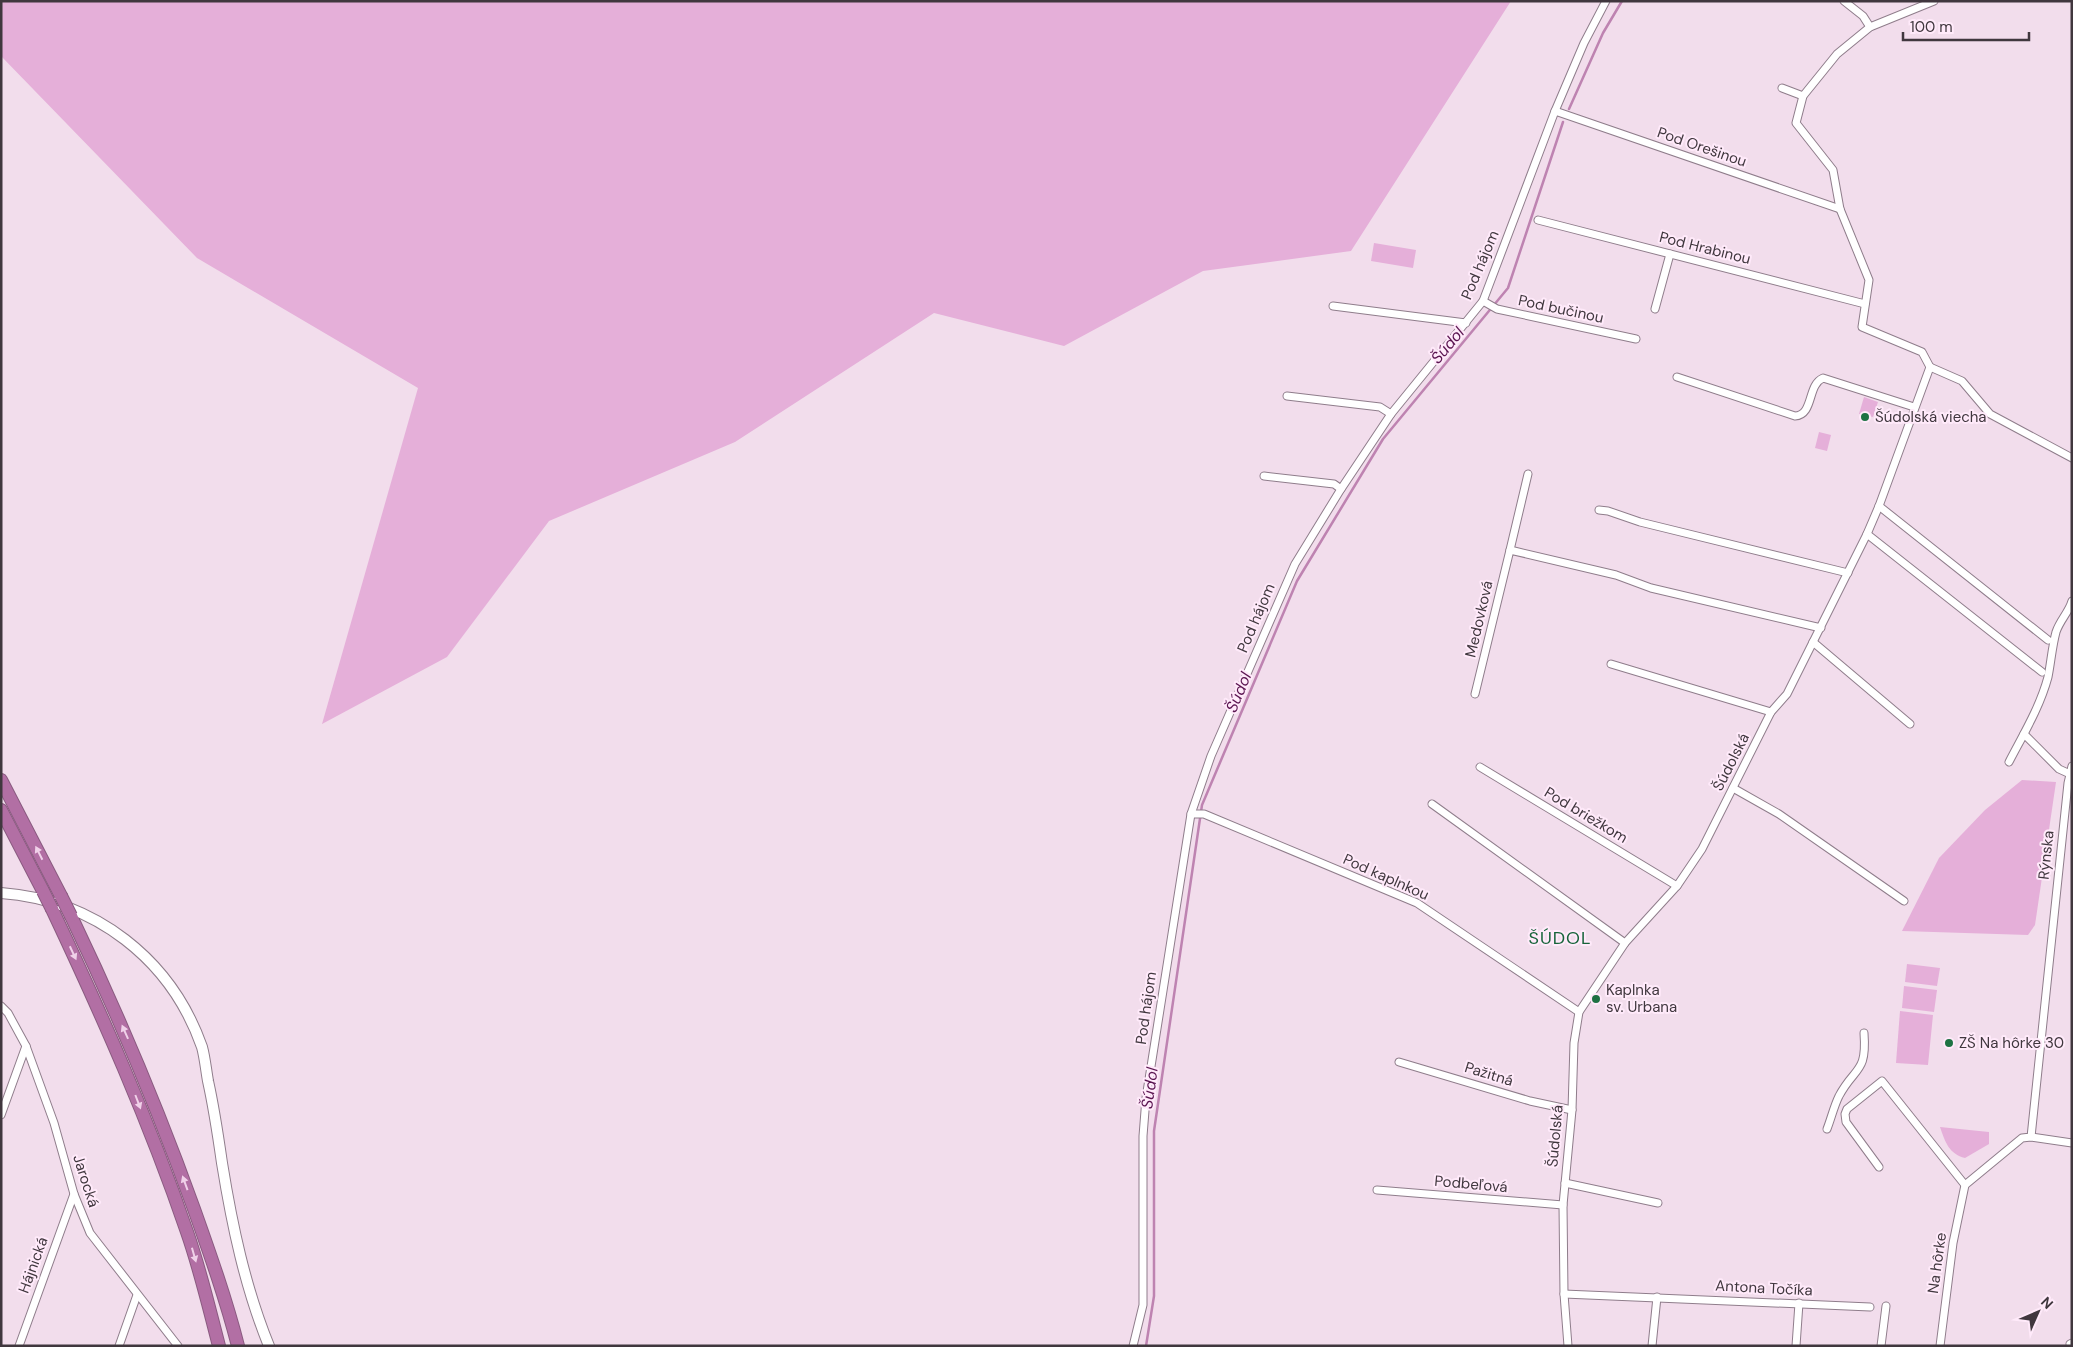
<svg xmlns="http://www.w3.org/2000/svg" width="2073" height="1347" font-family="'DM Sans',sans-serif">
<rect width="100%" height="100%" fill="#f2ddec"/>
<g fill="#e5afd9">
<polygon points="1,1 1511,1 1351,251 1203,271 1064,346 934,313 735,442 549,521 447,657 322,724 418,388 197,258 1,56"/>
<polygon points="1374,243 1416,250 1413,268 1371,261"/>
<polygon points="1864,397 1878,402 1873,417 1859,414"/>
<polygon points="1819,432 1831,435 1827,451 1815,448"/>
<polygon points="2022,780 2056,782 2035,925 2028,935 1902,931 1939,858 1985,810"/>
<polygon points="1907,964 1940,968 1937,986 1905,982"/>
<polygon points="1904,986 1937,990 1934,1012 1902,1008"/>
<polygon points="1900,1011 1933,1015 1928,1065 1896,1063"/>
<path d="M 1940,1127 L 1989,1132 L 1989,1144 L 1965,1158 C 1949,1154 1945,1142 1940,1127 Z"/>
</g>
<g fill="none" stroke-linecap="round" stroke-linejoin="round">
<g stroke="#be83b1" stroke-width="2.5">
<polyline points="1569,109 1603,33 1622,1"/>
<polyline points="1146,1346 1154,1296 1154,1131 1202,805 1297,581 1383,439 1508,288 1563,122"/>
</g>
<defs>
<g id="street">
<polyline points="1844,1 1863,16 1870,27"/>
<polyline points="1782,88 1803,96"/>
<polyline points="1555,111 1840,209"/>
<polyline points="1538,220 1865,304"/>
<polyline points="1483,301 1497,309 1636,339"/>
<polyline points="1333,306 1466,323"/>
<polyline points="1655,309 1670,254"/>
<polyline points="1930,367 1922,352 1862,327 1869,280 1840,209 1833,170 1796,123 1803,96 1837,54 1870,27 1934,1"/>
<polyline points="1930,367 1962,381 1990,414 2072,458"/>
<path d="M 1677,377 L 1795,416 C 1814,415 1807,385 1823,378 L 1914,407"/>
<polyline points="1287,396 1380,407 1391,414"/>
<polyline points="1264,476 1334,484 1341,489"/>
<polyline points="1879,506 2048,640"/>
<polyline points="1599,510 1608,511 1640,522 1848,573"/>
<polyline points="1867,534 2042,672"/>
<polyline points="1510,550 1528,474"/>
<polyline points="1813,642 1910,724"/>
<polyline points="1611,664 1771,712"/>
<polyline points="1475,694 1510,550 1616,575 1651,588 1821,628"/>
<polyline points="2024,734 2059,769 2070,774"/>
<path d="M 2009,762 C 2023,735 2040,707 2048,677 C 2051,662 2052,647 2056,632 C 2060,620 2069,612 2072,601"/>
<polyline points="1480,767 1677,886"/>
<polyline points="1733,788 1779,814 1904,901"/>
<polyline points="1432,804 1625,943"/>
<polyline points="1191,814 1204,814 1417,903 1579,1012"/>
<polyline points="1,1006 8,1013 26,1046 54,1123 74,1194 90,1233 178,1346"/>
<polyline points="1399,1062 1530,1101 1572,1110"/>
<polyline points="1,1115 26,1046"/>
<path d="M 1827,1129 C 1831,1119 1834,1106 1839,1096 C 1855,1066 1867,1074 1864,1033"/>
<polyline points="2031,1137 2072,1143"/>
<polyline points="1879,1167 1846,1122 1845,1114 1847,1109 1882,1081 1965,1185"/>
<polyline points="1565,1183 1658,1203"/>
<polyline points="1377,1190 1563,1205"/>
<polyline points="1564,1294 1870,1307"/>
<polyline points="2070,1344 2072,1343"/>
<polyline points="19,1346 74,1194"/>
<polyline points="119,1346 137,1295"/>
<polyline points="1133,1346 1143,1305 1143,1136 1146,1098 1191,814 1211,756 1295,564 1341,489 1391,414 1483,301 1555,111 1584,43 1606,1"/>
<polyline points="1568,1346 1564,1294 1563,1205 1572,1110 1574,1043 1579,1012 1625,943 1677,886 1702,849 1771,712 1787,694 1867,534 1879,506 1930,367"/>
<polyline points="1652,1346 1657,1297"/>
<polyline points="1796,1346 1799,1303"/>
<polyline points="1881,1346 1886,1306"/>
<polyline points="1940,1346 1953,1243 1965,1185 2022,1138 2031,1137 2068,783 2072,766"/>
</g>
<path id="secondary" d="M 1,893 C 95,900 171,959 202,1047 C 205,1058 206,1070 208,1081 C 214,1108 218,1135 222,1163 C 232,1225 245,1287 269,1346"/>
<g id="highway">
<polyline points="1,780 61,896"/>
<polyline points="1,810 43,891"/>
<path d="M 52,909 C 102,1015 149,1121 187,1232 C 200,1269 209,1308 219,1346"/>
<path d="M 71,916 C 117,1012 158,1109 194,1209 C 210,1254 226,1299 238,1346"/>
</g>
</defs>
<use href="#street" stroke="#8f7d8b" stroke-width="9"/>
<use href="#secondary" stroke="#8f7d8b" stroke-width="12"/>
<use href="#highway" stroke="#8a5b80" stroke-width="14"/>
<use href="#street" stroke="#fff" stroke-width="7"/>
<use href="#secondary" stroke="#fff" stroke-width="10"/>
<use href="#highway" stroke="#b26fa4" stroke-width="12"/>
<defs>
<g id="highway-bridge">
<polyline points="43,891 52,909"/>
<polyline points="61,896 71,916"/>
</g>
</defs>
<use href="#highway-bridge" stroke="#8a5b80" stroke-width="14" stroke-linecap="butt"/>
<use href="#highway-bridge" stroke="#b26fa4" stroke-width="12"/>
</g>
<defs><path id="oneway-solid" d="M-6-.8H1V-3.2L6.5 0L1 3.2V.8H-6Z" transform="scale(1.25)"/></defs>
<g fill="#f0d1e9">
<use href="#oneway-solid" transform="translate(39 853) rotate(-117)"/>
<use href="#oneway-solid" transform="translate(73 953) rotate(65)"/>
<use href="#oneway-solid" transform="translate(125 1032) rotate(-114)"/>
<use href="#oneway-solid" transform="translate(138 1102) rotate(69)"/>
<use href="#oneway-solid" transform="translate(185 1183) rotate(-110)"/>
<use href="#oneway-solid" transform="translate(194 1255) rotate(74)"/>
</g>
<g fill="#1e7243" stroke="#ffeafa" stroke-width="2">
<circle cx="1865" cy="417" r="5"/>
<circle cx="1596" cy="999" r="5"/>
<circle cx="1949" cy="1043" r="5"/>
</g>
<g text-anchor="middle" stroke-width="4" stroke-linejoin="round" paint-order="stroke">
<g font-size="15" fill="#40373e" stroke="#ffeafa">
<text transform="translate(1702 147) rotate(19)" y="5">Pod Orešinou</text>
<text transform="translate(1705 248) rotate(14)" y="5">Pod Hrabinou</text>
<text transform="translate(1480 265) rotate(-67)" y="5">Pod hájom</text>
<text transform="translate(1561 309) rotate(12)" y="5">Pod bučinou</text>
<text transform="translate(1256 618) rotate(-67)" y="5">Pod hájom</text>
<text transform="translate(1479 619) rotate(-77)" y="5">Medovková</text>
<text transform="translate(1731 762) rotate(-63)" y="5">Šúdolská</text>
<text transform="translate(1586 815) rotate(31)" y="5">Pod briežkom</text>
<text transform="translate(2046 855) rotate(-84)" y="5">Rýnska</text>
<text transform="translate(1386 877) rotate(24)" y="5">Pod kaplnkou</text>
<text transform="translate(1146 1008) rotate(-82)" y="5">Pod hájom</text>
<text transform="translate(1489 1074) rotate(17)" y="5">Pažitná</text>
<text transform="translate(1555 1136) rotate(-85)" y="5">Šúdolská</text>
<text transform="translate(86 1181) rotate(72)" y="5">Jarocká</text>
<text transform="translate(1471 1184) rotate(5)" y="5">Podbeľová</text>
<text transform="translate(1937 1263) rotate(-82)" y="5">Na hôrke</text>
<text transform="translate(33 1265) rotate(-70)" y="5">Hájnická</text>
<text transform="translate(1764 1288) rotate(3)" y="5">Antona Točíka</text>
</g>
<g font-size="15" fill="#40373e" stroke="#ffeafa" text-anchor="start">
<text x="1875" y="422">Šúdolská viecha</text>
<text x="1606" y="995">Kaplnka<tspan x="1606" dy="17">sv. Urbana</tspan></text>
<text x="1959" y="1048">ZŠ Na hôrke 30</text>
</g>
<g font-size="16" font-style="italic" fill="#5a1450" stroke="#ffeafa">
<text transform="translate(1447 345) rotate(-50)" y="6">Šúdol</text>
<text transform="translate(1238 692) rotate(-67)" y="6">Šúdol</text>
<text transform="translate(1149 1088) rotate(-82)" y="6">Šúdol</text>
</g>
<g font-size="18" letter-spacing="1" fill="#17643a" stroke="#ffeafa">
<text x="1560" y="944">ŠÚDOL</text>
</g>
</g>
<rect width="2073" height="1347" fill="none" stroke="#40373e" stroke-width="5"/>
<g transform="translate(2038 1312) rotate(45)" stroke="#ffeafa" stroke-width="4" paint-order="stroke">
<path d="M0-4L9 19L0 12L-9 19Z" fill="#40373e"/>
<text y="-8" font-size="14" font-weight="bold" text-anchor="middle" fill="#40373e">N</text>
</g>
<path d="M1903 32v8h126v-8" fill="none" stroke="#40373e" stroke-width="2.5"/>
<text x="1910" y="32" font-size="15" fill="#40373e" stroke="#ffeafa" stroke-width="4" paint-order="stroke">100 m</text>
</svg>
